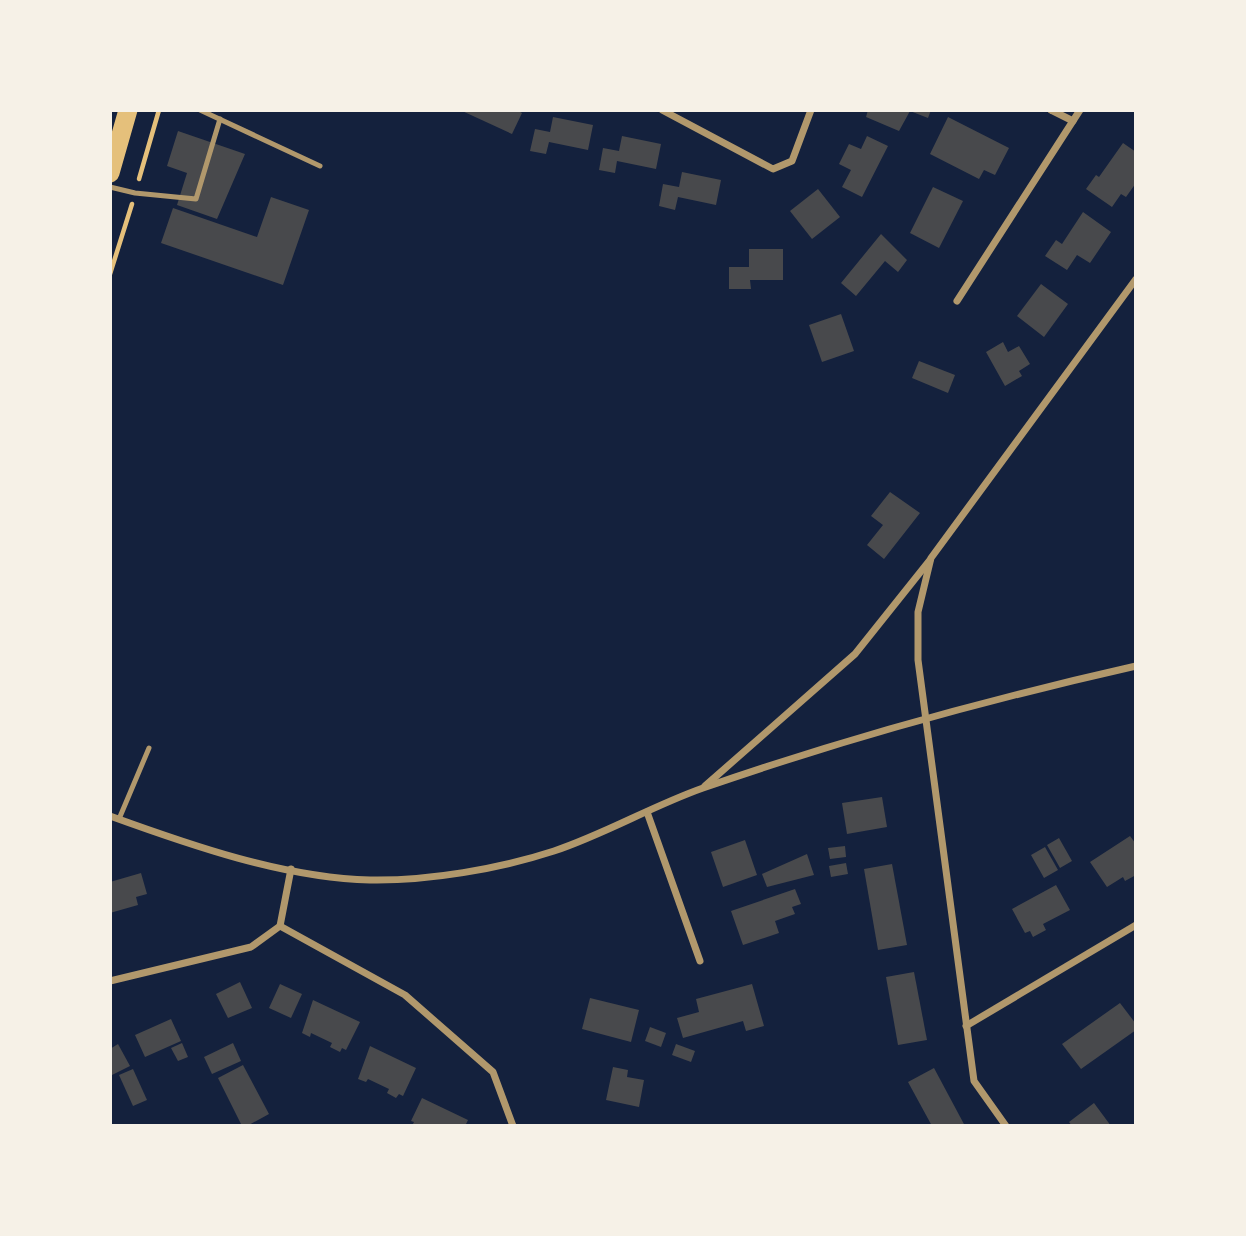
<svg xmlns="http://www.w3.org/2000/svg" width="1246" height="1236" font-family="'Nunito Sans',sans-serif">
<rect width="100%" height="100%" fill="#14213d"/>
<g fill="#48494c">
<polygon points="460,110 517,110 522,113 512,134"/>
<polygon points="868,110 931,110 928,118 910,111 899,131 866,117"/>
<polygon points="553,117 593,125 588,150 549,142 546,154 530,151 535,129 550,132"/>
<polygon points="948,117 1009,148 995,175 984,170 979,179 930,154"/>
<polygon points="178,131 245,154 217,219 177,205 187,173 167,166"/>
<polygon points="622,136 661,144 656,169 617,161 615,173 599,170 603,148 619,151"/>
<polygon points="867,136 888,146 862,197 842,187 851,170 839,164 849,144 861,149"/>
<polygon points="1123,143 1136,152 1136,183 1126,197 1121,194 1112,207 1086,189 1096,175 1099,177"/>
<polygon points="682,172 721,180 716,205 678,197 675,210 659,206 663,184 679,187"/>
<polygon points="933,187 963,201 939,248 910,233"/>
<polygon points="818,189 840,217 812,239 790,211"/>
<polygon points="271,197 309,210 283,285 161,243 173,208 257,237"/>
<polygon points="1083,212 1111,232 1090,263 1077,255 1067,270 1045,256 1056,240 1062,244"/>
<polygon points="881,234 907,260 898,272 885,261 856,296 841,283"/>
<polygon points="749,249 783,249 783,280 750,280 751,289 729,289 729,267 749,267"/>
<polygon points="1041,284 1068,304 1044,337 1017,316"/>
<polygon points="841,314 854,351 822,362 809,325"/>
<polygon points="1003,342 1008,352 1019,346 1030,364 1019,371 1022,376 1005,386 986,352"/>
<polygon points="919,361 955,375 948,393 912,378"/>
<polygon points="890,492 920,513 884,559 867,545 883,525 871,516"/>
<polygon points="882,797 887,827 847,834 842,803"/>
<polygon points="1130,836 1136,844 1136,875 1125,881 1123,877 1107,887 1090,862"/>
<polygon points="1059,838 1072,861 1060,868 1047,845"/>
<polygon points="745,840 757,875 723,887 711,852"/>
<polygon points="845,846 846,857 830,859 828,848"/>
<polygon points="1045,847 1058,870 1044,878 1031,855"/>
<polygon points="807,854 814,875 767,887 762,874"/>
<polygon points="846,863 848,874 831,877 829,866"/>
<polygon points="892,864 907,945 878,950 864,869"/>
<polygon points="141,873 147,894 136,897 138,905 110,913 110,882"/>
<polygon points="1056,885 1070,910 1043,924 1046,930 1033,937 1030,931 1025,933 1012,909"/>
<polygon points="795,889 801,904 792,907 795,914 775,921 779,933 743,945 731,911"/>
<polygon points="914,972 927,1040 898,1045 886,977"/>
<polygon points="240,982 252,1008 228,1018 216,994"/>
<polygon points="280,984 302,994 291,1018 269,1008"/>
<polygon points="752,984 764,1026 746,1031 743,1021 683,1038 677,1018 699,1012 696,999"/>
<polygon points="590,998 639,1010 631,1042 582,1029"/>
<polygon points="313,1000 360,1022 346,1050 342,1048 340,1052 330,1047 332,1043 311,1033 310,1037 302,1033"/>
<polygon points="1120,1003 1136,1024 1136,1030 1081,1069 1062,1044"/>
<polygon points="171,1019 181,1041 145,1057 135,1035"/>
<polygon points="650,1027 666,1033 661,1047 645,1041"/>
<polygon points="182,1043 188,1057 178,1061 171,1048"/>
<polygon points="233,1043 241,1061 212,1074 204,1057"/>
<polygon points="118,1044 130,1066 110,1076 110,1049"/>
<polygon points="676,1044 695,1051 691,1062 672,1055"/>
<polygon points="370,1046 416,1068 403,1096 399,1094 396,1098 387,1093 389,1089 368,1079 366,1082 358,1079"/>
<polygon points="243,1065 269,1114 247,1126 242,1126 218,1078"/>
<polygon points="613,1067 628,1070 627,1077 644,1080 639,1107 606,1100"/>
<polygon points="934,1068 965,1126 932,1126 908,1082"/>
<polygon points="133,1069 147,1100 133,1106 119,1075"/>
<polygon points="422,1098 468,1120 465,1126 412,1126 414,1122 411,1121"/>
<polygon points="1094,1103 1111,1126 1072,1126 1069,1122"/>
</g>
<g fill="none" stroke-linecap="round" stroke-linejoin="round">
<g stroke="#e5c07b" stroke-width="4.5">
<polyline points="139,179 159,110"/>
<polyline points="110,274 132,204"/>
</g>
<g stroke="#b1986c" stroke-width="5">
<polyline points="200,110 320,166"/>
<polyline points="110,187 135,193 196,199 220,119"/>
<polyline points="119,819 149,748"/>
</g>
<g stroke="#b1986c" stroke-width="7">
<polyline points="662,110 773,169 792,161 811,110"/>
<polyline points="1051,110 1073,121"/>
<polyline points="957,301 1080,110"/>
<polyline points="705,786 855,654 930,560"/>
<polyline points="647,812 700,961"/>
<path d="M 110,816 C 190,845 284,878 370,880 C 428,881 499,869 554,851 C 605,834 652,806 703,788 C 844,739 990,699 1136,666"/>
<polyline points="280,926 405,995 493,1072 513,1126"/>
<polyline points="110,981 251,947 280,926 291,869"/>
<polyline points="966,1026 1136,925"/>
<polyline points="1006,1126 974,1081 918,660 918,612 931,558 1136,279"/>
</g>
<polyline stroke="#e5c07b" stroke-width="19" points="110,173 128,110"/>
</g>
<rect width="1246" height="1236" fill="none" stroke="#f6f1e7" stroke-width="224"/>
</svg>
